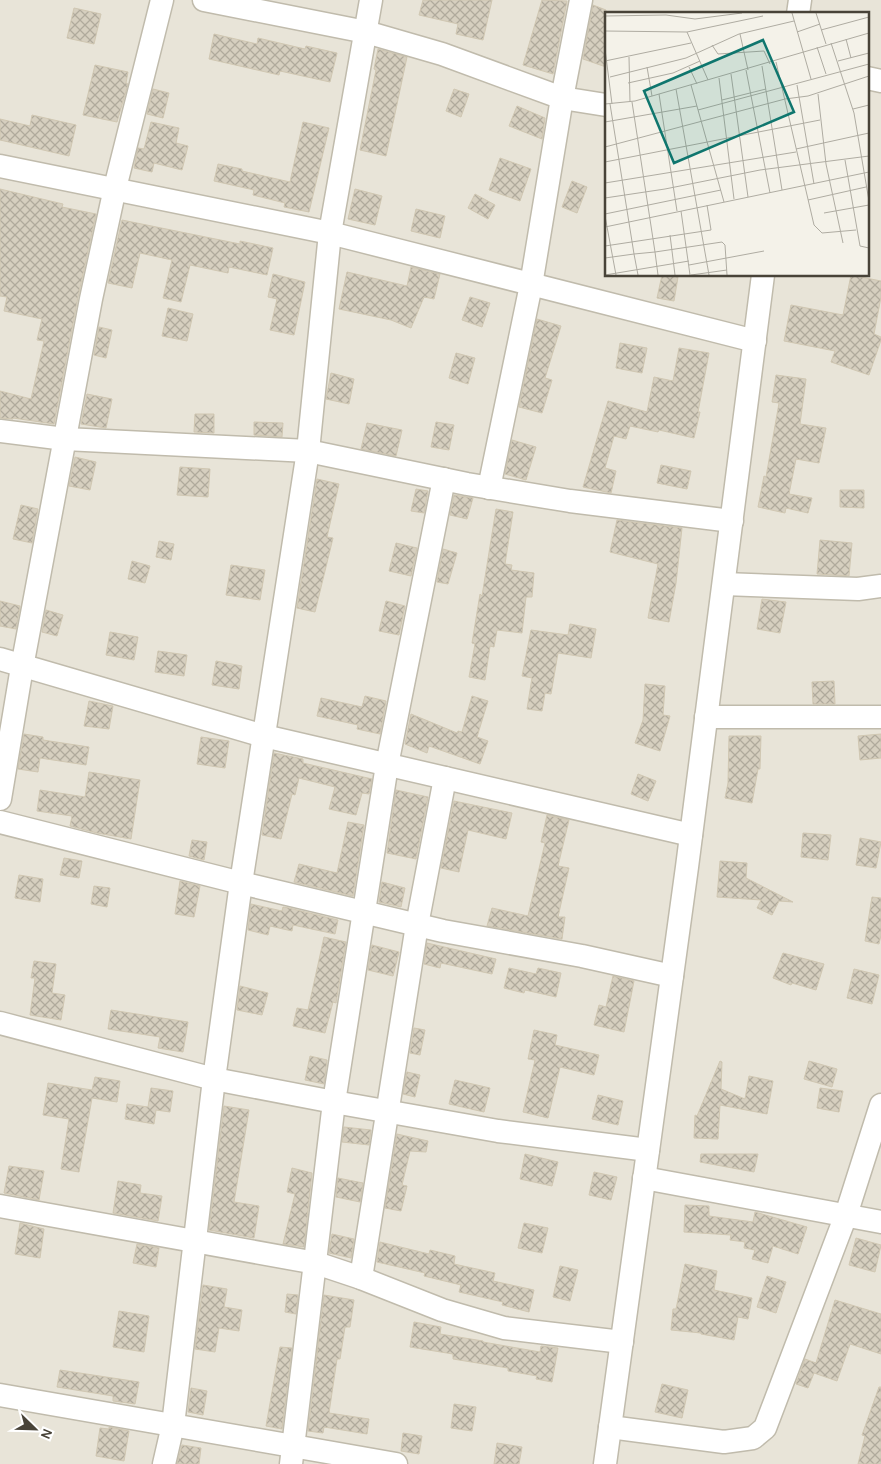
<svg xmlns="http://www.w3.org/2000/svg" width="881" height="1464" font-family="Karla,sans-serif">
<defs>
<pattern id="building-cross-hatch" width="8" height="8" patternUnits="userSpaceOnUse" patternTransform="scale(1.25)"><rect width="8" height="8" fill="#d6cfbf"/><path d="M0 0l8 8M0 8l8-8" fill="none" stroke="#b0aa9c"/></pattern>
</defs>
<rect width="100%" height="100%" fill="#f4f2e9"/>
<path fill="#e8e4d8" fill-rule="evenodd" d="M 0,0 L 881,0 L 881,1464 L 0,1464 ZM 606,14 L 867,14 L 867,275 L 606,275 Z"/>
<g fill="url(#building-cross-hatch)" stroke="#d0c7b2">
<polygon points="423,0 492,0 483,40 456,34 458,24 419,15"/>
<polygon points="542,0 567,1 553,74 523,65"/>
<polygon points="593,5 606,10 606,67 583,59"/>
<polygon points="74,8 101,14 94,44 67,38"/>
<polygon points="214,34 257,44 258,38 305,49 306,46 337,53 330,82 280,71 279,75 209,59"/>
<polygon points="378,49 407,57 386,156 360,150 376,70 374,69"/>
<polygon points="95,65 128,72 126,83 128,84 117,122 83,115"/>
<polygon points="153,89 169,93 163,118 147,114"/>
<polygon points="454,89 469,94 461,117 446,111"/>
<polygon points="517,106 545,118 542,139 509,126"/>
<polygon points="32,115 76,125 69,156 0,140 0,119 30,126"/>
<polygon points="151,122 179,128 176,143 188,146 182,170 154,163 152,172 134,168 138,148 144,149"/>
<polygon points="303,122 329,128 309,212 284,207 285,203 253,195 254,190 214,181 218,164 242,169 242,171 290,182"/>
<polygon points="500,158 531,169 520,201 489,190"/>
<polygon points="572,181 587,187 577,213 562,207"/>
<polygon points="0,189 63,204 62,207 96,214 78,297 54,424 13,418 13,419 0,418 0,391 31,399 44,341 37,340 42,319 4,311 7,297 0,296"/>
<polygon points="355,189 382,196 375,225 348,219"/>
<polygon points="475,194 495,205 488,219 468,208"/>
<polygon points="416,209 445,216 440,238 411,231"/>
<polygon points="122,220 240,244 240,241 273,248 267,275 229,267 228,273 190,265 181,302 163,298 172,260 140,253 132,288 108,283"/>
<polygon points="411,267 440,274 434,299 424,297 411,328 391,320 339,309 347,272 407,286"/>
<polygon points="273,274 305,282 294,335 270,330 277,299 268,297"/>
<polygon points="662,275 678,277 674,301 657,298"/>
<polygon points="851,275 881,281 881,297 874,334 881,337 881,340 869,375 831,362 835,351 784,341 791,305 843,315"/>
<polygon points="470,297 490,303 482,327 462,320"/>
<polygon points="168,308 193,314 187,341 162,336"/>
<polygon points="537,319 561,326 545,378 552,380 542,413 519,407"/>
<polygon points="99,327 112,330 106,358 94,355"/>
<polygon points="620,343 647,348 642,373 616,368"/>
<polygon points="679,348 709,353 698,412 700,412 694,438 659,430 658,432 630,426 626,439 614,436 605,468 616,471 611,493 583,487 608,401 647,412 654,377 673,381"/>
<polygon points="456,353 475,358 468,384 449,378"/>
<polygon points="331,373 354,379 349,404 326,399"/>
<polygon points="776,375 806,379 800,424 826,428 819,463 796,459 789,494 812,498 808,513 786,508 785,513 758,507 764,476 766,477 779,403 772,402"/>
<polygon points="87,394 112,399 106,428 81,424"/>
<polygon points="195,414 214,414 214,433 194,432"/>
<polygon points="254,422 283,423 282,437 254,435"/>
<polygon points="436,422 454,425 449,450 431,447"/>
<polygon points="367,423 402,430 396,456 361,449"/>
<polygon points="512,440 536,447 526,480 505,474"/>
<polygon points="75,457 96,462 90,490 69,486"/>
<polygon points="661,465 691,471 687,489 657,483"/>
<polygon points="180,467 210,469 208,497 177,495"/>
<polygon points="317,479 339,484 327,537 333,538 315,612 297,608"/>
<polygon points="416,489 428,491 424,513 411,511"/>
<polygon points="840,490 864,490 864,508 840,507"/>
<polygon points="454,495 473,498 467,519 450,515"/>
<polygon points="21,505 38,509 32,543 13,539"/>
<polygon points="496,509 513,512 505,564 512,565 511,570 534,573 532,597 526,597 522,633 497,630 494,647 490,646 485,680 469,677 475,644 472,643 480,594 482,596"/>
<polygon points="617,520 682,528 676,583 669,622 648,618 658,564 610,552"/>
<polygon points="820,540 852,543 849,576 817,574"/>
<polygon points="159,541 174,544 171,560 156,557"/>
<polygon points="396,543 417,548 411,576 389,571"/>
<polygon points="443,549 457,553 448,584 437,582"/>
<polygon points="132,561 150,566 145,583 128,579"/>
<polygon points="231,565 265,570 260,600 226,595"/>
<polygon points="762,599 786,602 780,633 757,629"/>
<polygon points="0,601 20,606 16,629 0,626"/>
<polygon points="386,601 405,606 399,635 379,631"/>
<polygon points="46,610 63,615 57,636 42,632"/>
<polygon points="570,624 596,629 591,658 558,653 551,694 545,693 542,711 527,709 532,678 522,676 531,630 568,635"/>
<polygon points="110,632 138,637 134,660 106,655"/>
<polygon points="158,651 187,655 184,676 155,672"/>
<polygon points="216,661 242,666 239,689 212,685"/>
<polygon points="834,681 835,704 813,704 812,682"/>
<polygon points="645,684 665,686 663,715 670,716 660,751 635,743 643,720"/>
<polygon points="365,696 386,701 380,734 357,729 358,725 317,716 321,698 362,707"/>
<polygon points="472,696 488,701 477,737 488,741 480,764 429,746 427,753 405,744 411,714 457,733 458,731 462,732"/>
<polygon points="89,701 113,706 109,729 84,726"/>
<polygon points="24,734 43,737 43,740 89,747 86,765 40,758 38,772 18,769"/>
<polygon points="881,734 881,758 860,760 858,736"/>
<polygon points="729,736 761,736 760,769 758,769 752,803 725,798 728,783"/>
<polygon points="201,737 229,741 225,768 197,764"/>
<polygon points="274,753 303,759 303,763 372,779 369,794 362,793 356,815 329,809 335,787 299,778 295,795 292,794 281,839 262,835"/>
<polygon points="89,772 140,780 131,839 97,833 70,826 72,816 37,811 40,790 85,797"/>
<polygon points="638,774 656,781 648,801 631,794"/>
<polygon points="396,790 428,797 416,859 387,853"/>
<polygon points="454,801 512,813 506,839 468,830 459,872 441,868"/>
<polygon points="547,815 569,820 558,866 569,868 558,917 565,917 562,939 487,926 492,908 528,916 545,843 541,842"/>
<polygon points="348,822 364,825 353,896 294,882 299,864 337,873"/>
<polygon points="803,833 831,835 828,860 801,857"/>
<polygon points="860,838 881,842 876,868 856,865"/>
<polygon points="192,840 207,842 204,860 189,856"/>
<polygon points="64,858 82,861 79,878 60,875"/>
<polygon points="720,861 747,863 746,878 793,902 779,901 772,915 757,908 761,900 717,897"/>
<polygon points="19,875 43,879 40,902 15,898"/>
<polygon points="180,881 200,886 194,917 175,914"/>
<polygon points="382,882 405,888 401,907 379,902"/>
<polygon points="94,886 110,888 107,907 91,904"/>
<polygon points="872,897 881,898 881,935 879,944 865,941"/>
<polygon points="251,904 282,911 283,907 289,908 338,920 335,934 293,925 292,931 270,926 268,935 248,930"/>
<polygon points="324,937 346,942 336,1003 333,1002 325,1033 293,1026 297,1008 308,1010"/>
<polygon points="427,943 496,959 492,974 441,963 440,968 424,964"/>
<polygon points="372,945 399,952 393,976 368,970"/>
<polygon points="783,953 824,964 816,990 792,983 791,985 773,978"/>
<polygon points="34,961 56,964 52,993 65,995 61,1020 30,1015 35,978 31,978"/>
<polygon points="509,968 536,974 538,968 561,973 556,997 525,990 524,993 504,988"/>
<polygon points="854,969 879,975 872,1004 847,998"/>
<polygon points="613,976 634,981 624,1032 594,1025 599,1005 606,1007"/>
<polygon points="240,986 268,993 262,1015 237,1010"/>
<polygon points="111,1010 188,1022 183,1052 158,1048 160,1037 108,1029"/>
<polygon points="414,1028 425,1030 420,1055 410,1053"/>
<polygon points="534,1030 557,1035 555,1045 599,1055 594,1075 560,1067 548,1118 523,1112 535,1060 528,1059"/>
<polygon points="310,1056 327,1060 324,1084 305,1080"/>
<polygon points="720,1061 722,1062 721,1089 745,1099 749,1076 773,1081 767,1114 720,1105 718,1139 694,1138 695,1115 697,1116"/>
<polygon points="809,1061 837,1069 832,1087 804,1079"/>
<polygon points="407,1072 420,1075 415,1097 403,1094"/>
<polygon points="95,1077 120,1081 117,1102 92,1098 79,1172 61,1169 69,1119 43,1115 48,1083 92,1090"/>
<polygon points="455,1080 490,1088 484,1112 449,1104"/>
<polygon points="151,1088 173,1091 170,1112 156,1110 154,1124 125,1119 127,1104 148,1107"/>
<polygon points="820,1088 843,1091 839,1112 817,1108"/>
<polygon points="598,1095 623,1101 618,1125 592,1119"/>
<polygon points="224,1106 249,1110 234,1202 259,1206 254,1238 209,1230"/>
<polygon points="344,1127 371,1130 369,1145 342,1142"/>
<polygon points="397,1134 428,1141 426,1152 410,1151 402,1185 407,1186 401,1211 385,1208"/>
<polygon points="525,1154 558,1162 552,1186 520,1179"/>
<polygon points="701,1154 758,1154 754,1172 700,1162"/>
<polygon points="9,1166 44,1171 39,1200 4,1193"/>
<polygon points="292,1168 312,1173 304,1247 283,1244 295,1194 287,1192"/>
<polygon points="594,1172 617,1177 611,1200 589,1195"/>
<polygon points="338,1178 363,1183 360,1202 336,1197"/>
<polygon points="118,1181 141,1185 140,1193 162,1196 158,1221 113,1213"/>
<polygon points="685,1205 709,1206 709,1216 753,1222 755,1212 807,1227 798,1254 773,1246 768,1263 752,1259 755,1250 744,1248 745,1242 730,1240 731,1235 684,1232"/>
<polygon points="20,1223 44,1229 40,1258 15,1254"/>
<polygon points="524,1223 548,1228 542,1253 518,1248"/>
<polygon points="332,1234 354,1239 351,1258 329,1253"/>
<polygon points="856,1238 881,1245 875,1272 849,1265"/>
<polygon points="380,1242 429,1254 430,1250 455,1256 454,1264 495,1273 493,1281 534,1290 529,1312 502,1305 503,1302 459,1292 461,1285 424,1276 425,1273 377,1262"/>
<polygon points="137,1244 159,1248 156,1267 133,1263"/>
<polygon points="685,1264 717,1271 714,1290 752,1298 748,1319 738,1317 734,1340 701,1334 701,1333 671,1330 673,1309 676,1309"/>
<polygon points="560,1266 578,1270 570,1301 553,1297"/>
<polygon points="767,1276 786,1282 776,1313 757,1307"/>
<polygon points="203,1285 227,1289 224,1307 242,1310 239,1331 219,1328 215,1352 195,1349"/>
<polygon points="287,1294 298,1295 296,1314 285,1312"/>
<polygon points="324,1295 354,1300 350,1327 345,1327 340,1359 337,1359 329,1413 369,1419 367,1434 324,1427 323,1433 308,1431"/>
<polygon points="835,1300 881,1314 881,1354 850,1344 837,1381 814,1373 808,1388 796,1384 805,1359 816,1363"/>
<polygon points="119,1311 149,1316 144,1352 113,1347"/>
<polygon points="414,1322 441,1327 440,1334 483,1341 483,1342 540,1352 541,1346 558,1348 552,1382 536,1379 537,1376 508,1371 508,1368 453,1359 453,1354 410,1347"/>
<polygon points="280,1347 292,1348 282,1429 266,1426"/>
<polygon points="60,1370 139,1382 135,1404 113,1401 113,1396 57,1387"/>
<polygon points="662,1384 688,1390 682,1418 655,1412"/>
<polygon points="879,1387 881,1387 881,1464 858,1464 865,1436 862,1435"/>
<polygon points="191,1388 207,1391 203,1415 188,1412"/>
<polygon points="454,1404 476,1407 472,1431 451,1428"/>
<polygon points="109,1427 129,1431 124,1461 96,1456 100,1428 109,1429"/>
<polygon points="403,1433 422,1436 419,1454 401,1451"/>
<polygon points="497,1443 522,1447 519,1464 494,1464"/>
<polygon points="182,1445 201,1448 199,1464 177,1464"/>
</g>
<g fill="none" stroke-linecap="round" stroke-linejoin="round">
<defs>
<g id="minor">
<polyline points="204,0 366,32 442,54 562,98 606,105"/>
<polyline points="798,14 800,0"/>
<polyline points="867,78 881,81"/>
<polyline points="0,166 330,233 755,341"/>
<polyline points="0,431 65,439 308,451 467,484 570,501 732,521"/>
<polyline points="489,488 531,285 562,98 581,0"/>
<polyline points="724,584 858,589 881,586"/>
<polyline points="0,659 264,736 691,835"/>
<polyline points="706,717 881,717"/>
<polyline points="0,799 22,667 91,299 115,188 162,0"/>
<polyline points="0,822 241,883 443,931 582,956 672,976"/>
<polyline points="0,1023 214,1079 334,1102 498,1131 648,1150"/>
<polyline points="644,1178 881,1222"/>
<polyline points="0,1206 316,1263 361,1278 442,1310 504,1328 622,1342"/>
<polyline points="361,1278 417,925 445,778"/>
<polyline points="0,1395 396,1464"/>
<polyline points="610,1427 724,1442 753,1438 765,1428 846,1215 881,1105"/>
<polyline points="164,1464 173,1425 214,1079 241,883 308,451 330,233 371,0"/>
<polyline points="291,1464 334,1102 387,765 444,479"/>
<polyline points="605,1464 687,867 763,275"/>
</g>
</defs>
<use href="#minor" stroke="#c0bbac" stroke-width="25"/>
<use href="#minor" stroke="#fff" stroke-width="22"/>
</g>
<g transform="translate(605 12)">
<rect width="264" height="264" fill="#f4f2e9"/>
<path fill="none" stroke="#afaca2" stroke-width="1" d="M 187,1 L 206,67M 211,1 L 221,32M 0,4 L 61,3 L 90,7 L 137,1M 216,18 L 264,5M 0,19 L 82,20 L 158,4M 82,20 L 103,68M 192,20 L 215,12M 135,22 L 143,58M 241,27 L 246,46M 226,31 L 249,101 L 264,189M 107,33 L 113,42 L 159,39 L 165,52M 212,35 L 221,62M 0,37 L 7,92M 24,45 L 25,90M 0,49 L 86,31M 233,49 L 264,41M 171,50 L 209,213 L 217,221 L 251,218M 157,54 L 177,178M 42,55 L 47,84M 84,55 L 92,72M 141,58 L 165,181M 126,62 L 143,185M 5,65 L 81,46 L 134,22 L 189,9M 114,66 L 129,187M 23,71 L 68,61 L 95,49M 86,73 L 119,190M 192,73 L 209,172M 71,77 L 104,263M 54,82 L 72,199M 213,82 L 221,152 L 238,231M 117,88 L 161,77M 27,90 L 50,240 L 117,230 L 120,233 L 122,263M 0,92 L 30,89 L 264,21M 5,92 L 29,242 L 50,240 L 53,263M 248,97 L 264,93M 93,98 L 264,52M 0,110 L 92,94M 0,135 L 180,87 L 203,84 L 264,64M 191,137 L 264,121M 240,148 L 255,234 L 264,236M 0,150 L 215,108M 0,171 L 191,140M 0,178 L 0,194M 0,186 L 60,177 L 155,158 L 264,144M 203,188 L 261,175M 76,199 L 85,263M 219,201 L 264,193M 0,202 L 116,178M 0,204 L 11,263M 0,215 L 264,160M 65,223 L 70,263M 0,234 L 106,218 L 102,193M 0,246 L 29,242 L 33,263M 84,253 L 159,239M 0,263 L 84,249M 86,263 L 122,258"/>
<path fill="#0f766e" fill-opacity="0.15" stroke="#0f766e" stroke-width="2.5" d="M 158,28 L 189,100 L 69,151 L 39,79 Z"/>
<rect width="264" height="264" fill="none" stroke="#484338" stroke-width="2.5"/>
</g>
<g transform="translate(35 1429) rotate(113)" stroke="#ffffff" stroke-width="4" paint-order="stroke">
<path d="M0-4L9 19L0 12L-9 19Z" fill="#484338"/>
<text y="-8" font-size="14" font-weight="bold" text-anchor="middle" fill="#484338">N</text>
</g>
</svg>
